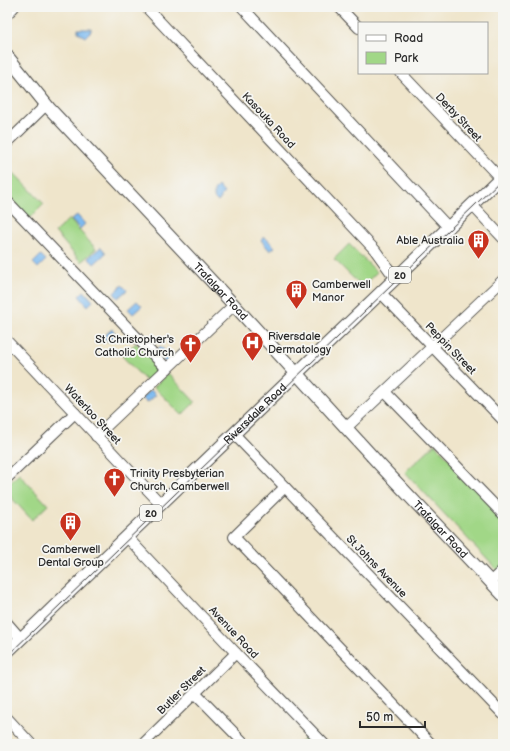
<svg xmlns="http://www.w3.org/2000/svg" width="510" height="751" font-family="'Balsamiq Sans',sans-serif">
<rect width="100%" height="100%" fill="#f6f6f2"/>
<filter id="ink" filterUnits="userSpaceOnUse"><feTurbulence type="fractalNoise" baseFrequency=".025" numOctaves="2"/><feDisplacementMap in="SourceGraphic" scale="8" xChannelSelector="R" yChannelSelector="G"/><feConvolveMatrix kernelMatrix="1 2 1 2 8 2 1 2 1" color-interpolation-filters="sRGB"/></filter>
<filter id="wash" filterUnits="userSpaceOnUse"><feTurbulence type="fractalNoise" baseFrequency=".012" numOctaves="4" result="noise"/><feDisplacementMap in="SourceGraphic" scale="16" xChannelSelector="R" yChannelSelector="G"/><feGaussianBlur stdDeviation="0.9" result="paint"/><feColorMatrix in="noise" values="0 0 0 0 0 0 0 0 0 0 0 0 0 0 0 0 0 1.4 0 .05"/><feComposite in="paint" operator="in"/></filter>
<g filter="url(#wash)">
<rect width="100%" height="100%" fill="#efe5cb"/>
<g fill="#a1d787" stroke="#668159">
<polygon points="14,173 44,204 29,219 7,196 7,180"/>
<polygon points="69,219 96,249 81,262 55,232"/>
<polygon points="349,244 377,272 362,287 334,259"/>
<polygon points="136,343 161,369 147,382 122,356"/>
<polygon points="168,373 195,402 182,415 154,387"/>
<polygon points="435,444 503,516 503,566 498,571 405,472"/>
<polygon points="19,474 48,505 32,520 7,493 7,485"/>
<polygon points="306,736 314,744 298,744"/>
</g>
<g fill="#7dbaf0" stroke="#54728e">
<polygon points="78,29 91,29 91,31 85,37 78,32"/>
<polygon points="218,186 224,193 221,196 221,198 218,202 214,198 214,191"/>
<polygon points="77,215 85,224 80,229 71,220"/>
<polygon points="265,237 275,247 270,251 261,240"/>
<polygon points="101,247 106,253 94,264 88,258"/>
<polygon points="41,255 46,260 38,268 33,263"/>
<polygon points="122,285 127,290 118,298 114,293"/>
<polygon points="84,291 93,301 88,306 79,296"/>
<polygon points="137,301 142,306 133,314 128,309"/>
<polygon points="112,329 116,334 108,342 103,337"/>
<polygon points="160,346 172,358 166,363 155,351"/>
<polygon points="151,390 156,395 147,403 142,398"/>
</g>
</g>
<g filter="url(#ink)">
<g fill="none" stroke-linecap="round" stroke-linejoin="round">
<defs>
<g id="minor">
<polyline points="146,7 375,250 390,271 397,278"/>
<polyline points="242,7 449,228"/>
<polyline points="339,7 359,28"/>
<polyline points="7,14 14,7"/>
<polyline points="401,73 500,178"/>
<polyline points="7,143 46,105"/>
<polyline points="7,201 167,369"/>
<polyline points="472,205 503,238"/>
<polyline points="381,293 503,420"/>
<polyline points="7,341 161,504"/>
<polyline points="385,392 503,514"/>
<polyline points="346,428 503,280"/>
<polyline points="234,434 503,714"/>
<polyline points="96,436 234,305"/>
<polyline points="7,478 75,413"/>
<polyline points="285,487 234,537 431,744"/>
<polyline points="127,537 236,653 324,744"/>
<polyline points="490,582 503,570"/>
<polyline points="7,623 21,639"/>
<polyline points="195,693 245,744"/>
<polyline points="7,718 31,744"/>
<polyline points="143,744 236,653"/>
</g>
<g id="major">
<path id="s1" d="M 7,56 L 49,108 L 234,305 L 380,465 L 503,595"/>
<path id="s2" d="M 7,652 L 503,175"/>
</g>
</defs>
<use href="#minor" stroke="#484743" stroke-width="12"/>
<use href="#major" stroke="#484743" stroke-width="14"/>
<use href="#minor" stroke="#fff" stroke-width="10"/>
<use href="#major" stroke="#fff" stroke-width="12"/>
<polyline stroke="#2b2b2b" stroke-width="1" points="7,656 503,178"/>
</g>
</g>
<defs>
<symbol id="building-pin" viewBox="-11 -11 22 30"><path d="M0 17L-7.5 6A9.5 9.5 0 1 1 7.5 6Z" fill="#c8321e" stroke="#f6f6f2"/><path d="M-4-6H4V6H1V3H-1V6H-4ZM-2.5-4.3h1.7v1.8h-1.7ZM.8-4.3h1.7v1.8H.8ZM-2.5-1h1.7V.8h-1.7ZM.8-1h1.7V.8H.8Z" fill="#fff"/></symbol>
<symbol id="hospital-pin" viewBox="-11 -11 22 30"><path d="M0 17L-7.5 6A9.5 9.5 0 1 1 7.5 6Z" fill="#c8321e" stroke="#f6f6f2"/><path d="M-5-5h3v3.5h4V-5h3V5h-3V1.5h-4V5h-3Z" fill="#fff"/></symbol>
<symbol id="church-pin" viewBox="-11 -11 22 30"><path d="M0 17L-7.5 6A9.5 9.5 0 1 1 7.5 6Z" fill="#c8321e" stroke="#f6f6f2"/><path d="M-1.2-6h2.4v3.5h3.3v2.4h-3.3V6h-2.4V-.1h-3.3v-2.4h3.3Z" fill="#fff"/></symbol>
</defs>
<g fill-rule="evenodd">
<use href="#building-pin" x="466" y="228" width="25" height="34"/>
<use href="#building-pin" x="284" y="278" width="25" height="34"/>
<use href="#hospital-pin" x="240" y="330" width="25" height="34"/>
<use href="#church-pin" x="178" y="332" width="25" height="34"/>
<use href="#church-pin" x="102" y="466" width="25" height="34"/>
<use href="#building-pin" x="58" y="510" width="25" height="34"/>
</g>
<g text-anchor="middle" stroke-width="3.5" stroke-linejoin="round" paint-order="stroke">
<g fill="#f6f6f2" stroke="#686867" stroke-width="1">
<rect x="389" y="267" width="22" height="16" rx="3"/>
<rect x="140" y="505" width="22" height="16" rx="3"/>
</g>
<g font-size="10" font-weight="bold" fill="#2b2b2b">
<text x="400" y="279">20</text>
<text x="151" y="517">20</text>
</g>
<g font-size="11" fill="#2b2b2b" stroke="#f6f6f2">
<text transform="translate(459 117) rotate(47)" y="4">Derby Street</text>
<text transform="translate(269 120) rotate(47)" y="4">Kasouka Road</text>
<text dy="4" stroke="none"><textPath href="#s1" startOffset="318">Trafalgar Road</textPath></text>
<text transform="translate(451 348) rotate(46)" y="4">Peppin Street</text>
<text transform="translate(93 414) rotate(47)" y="4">Waterloo Street</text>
<text dy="4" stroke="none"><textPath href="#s2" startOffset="344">Riversdale Road</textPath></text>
<text dy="4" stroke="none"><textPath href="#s1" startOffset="642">Trafalgar Road</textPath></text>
<text transform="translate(377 566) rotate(46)" y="4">St Johns Avenue</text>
<text transform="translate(234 632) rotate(47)" y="4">Avenue Road</text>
<text transform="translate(181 690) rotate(-45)" y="4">Butler Street</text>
</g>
<g font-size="11" fill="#2b2b2b" stroke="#f6f6f2" text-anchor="start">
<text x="464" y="244" text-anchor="end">Able Australia</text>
<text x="312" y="288">Camberwell<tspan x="312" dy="13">Manor</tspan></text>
<text x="268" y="340">Riversdale<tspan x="268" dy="13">Dermatology</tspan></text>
<text x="174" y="343" text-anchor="end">St Christopher's<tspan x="174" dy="13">Catholic Church</tspan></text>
<text x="130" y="477">Trinity Presbyterian<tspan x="130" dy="13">Church, Camberwell</tspan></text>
<text x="71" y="553" text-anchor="middle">Camberwell<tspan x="71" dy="13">Dental Group</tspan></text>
</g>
</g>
<rect width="510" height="751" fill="none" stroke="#f6f6f2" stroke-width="24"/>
<rect x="358" y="22" width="130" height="52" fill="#f6f6f2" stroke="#a5a5a2"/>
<rect x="366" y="35" width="20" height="6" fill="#ffffff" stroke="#a5a5a2"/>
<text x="394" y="42" font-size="12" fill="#2b2b2b">Road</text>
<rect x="366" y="52" width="20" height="12" fill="#a1d787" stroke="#a5a5a2"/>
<text x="394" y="62" font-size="12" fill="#2b2b2b">Park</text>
<path d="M360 721v6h65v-6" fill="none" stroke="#2b2b2b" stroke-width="2"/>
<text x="366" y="721" font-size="12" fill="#2b2b2b" stroke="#f6f6f2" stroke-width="3" paint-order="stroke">50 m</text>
</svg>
